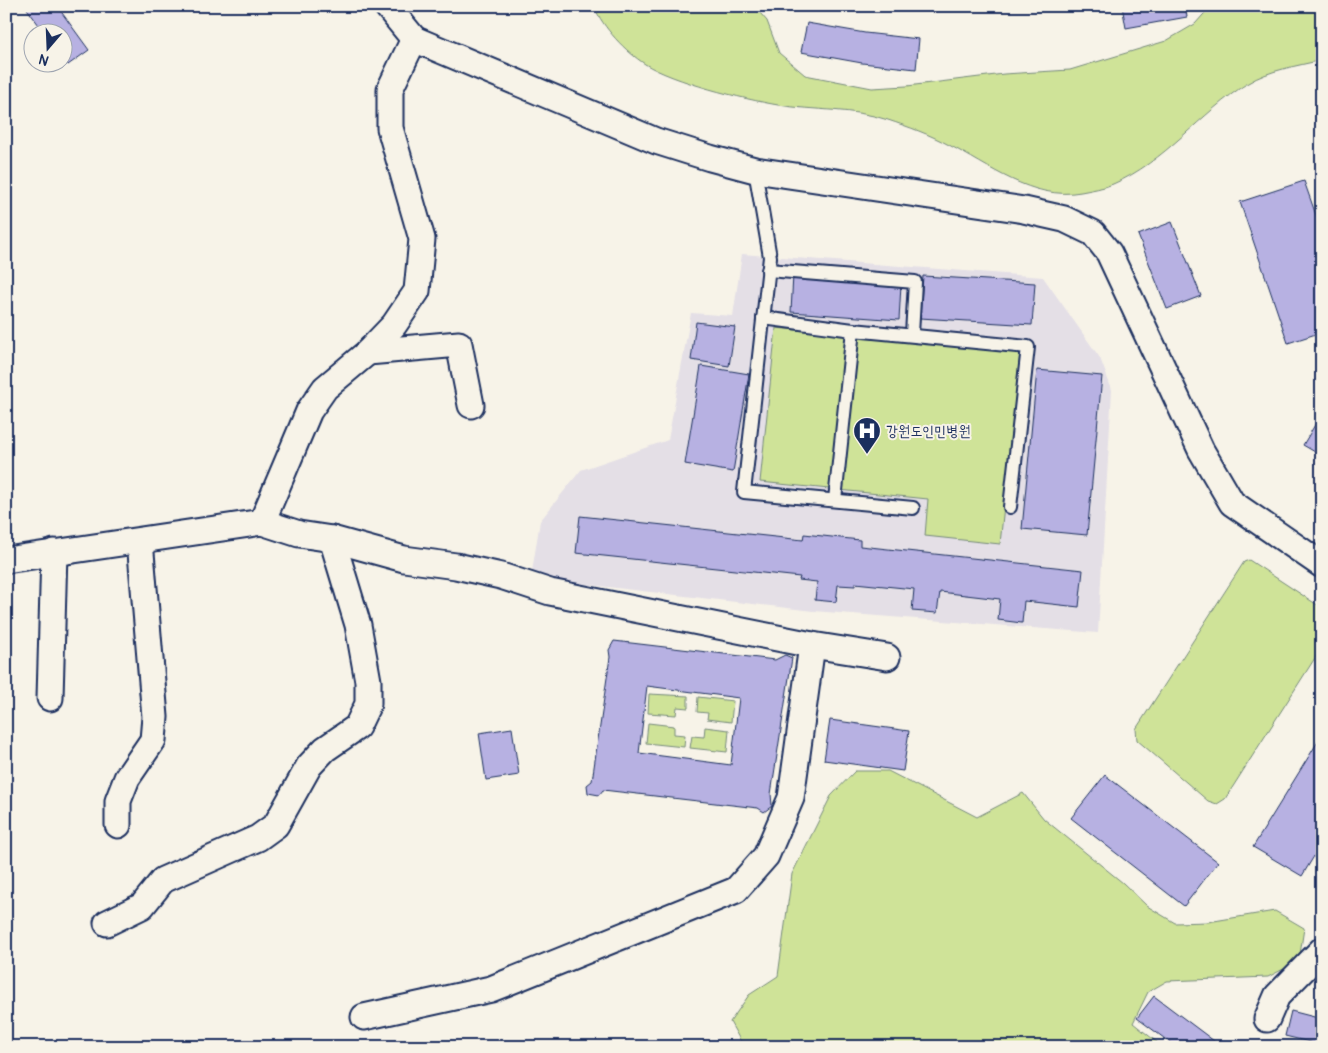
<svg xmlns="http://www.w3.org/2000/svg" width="1328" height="1053" font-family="Pangolin,'Poor Story',sans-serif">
<rect width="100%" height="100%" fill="#f7f3e8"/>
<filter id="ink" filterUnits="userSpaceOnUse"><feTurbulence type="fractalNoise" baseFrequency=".02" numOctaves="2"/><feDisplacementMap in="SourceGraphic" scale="10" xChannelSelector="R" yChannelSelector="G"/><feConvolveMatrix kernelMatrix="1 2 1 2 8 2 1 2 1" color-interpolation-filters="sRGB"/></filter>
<g filter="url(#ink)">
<polygon fill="#e4dfe6" points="742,254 1043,277 1100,358 1112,390 1098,633 813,611 531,578 540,521 581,470 668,440 691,313 733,316"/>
<g fill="#cfe398" stroke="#75897b">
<path d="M 594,6 L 754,6 L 767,21 L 779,53 L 805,75 L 872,88 L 907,86 L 1004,74 L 1070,70 L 1166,41 L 1195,24 L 1211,6 L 1322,6 L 1322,60 C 1297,66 1269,70 1248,83 C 1200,113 1165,162 1113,184 C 1104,188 1091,190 1081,192 C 1033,201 988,165 949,145 C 929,134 909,127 888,120 C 852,108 815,111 778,105 C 743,99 674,82 645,64 C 625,51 603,28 594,6 Z"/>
<polygon points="776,328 1020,353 1000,544 925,536 928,499 760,482"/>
<polygon points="1249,560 1322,608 1322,647 1225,799 1217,804 1208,801 1137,740 1136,729 1244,562"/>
<polygon points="649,694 688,696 688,708 677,707 676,715 648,713"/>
<polygon points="698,697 733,701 731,722 707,719 708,713 697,712"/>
<polygon points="648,723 674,726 674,734 685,735 684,747 646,743"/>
<polygon points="705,727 729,730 727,752 690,748 692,736 704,737"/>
<polygon points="855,771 888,771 977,817 1023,793 1044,819 1123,883 1147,906 1175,923 1208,922 1275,911 1304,928 1299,961 1268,977 1167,981 1148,992 1133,1023 1163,1047 744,1047 730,1022 749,995 778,976 792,874 831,796"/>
</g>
<g fill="#b7b1e2" stroke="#1b2f5e" fill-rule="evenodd">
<polygon points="25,6 57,6 89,50 68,65 62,57 62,32 44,32"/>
<polygon points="1122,6 1185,6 1187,17 1126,28"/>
<polygon points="807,23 865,33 919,39 916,69 862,63 801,52"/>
<polygon points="1304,181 1322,232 1322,332 1288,343 1240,202"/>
<polygon points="1172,222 1201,296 1167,309 1138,235"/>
<polygon points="793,275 901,284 899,320 791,312"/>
<polygon points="923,276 1035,283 1032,325 920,318"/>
<polygon points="696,322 735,327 729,366 691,360"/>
<polygon points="701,366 749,374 733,472 685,464"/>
<polygon points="1037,370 1102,376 1087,535 1022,529"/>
<polygon points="1322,413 1322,456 1303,445"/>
<polygon points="580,516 803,540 804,534 860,540 860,546 1083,570 1079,607 1024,601 1022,623 998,620 1000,599 940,592 937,613 912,611 914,589 855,583 855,586 838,585 836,602 815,600 817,582 799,580 800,577 576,553"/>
<path d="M 614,641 L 775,660 L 785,655 L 792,658 L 771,794 L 772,806 L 764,812 L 758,808 L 603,790 L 599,795 L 588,793 L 587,785 L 592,781 L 610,657 L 609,650 ZM 647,686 L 739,698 L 731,765 L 639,753 Z"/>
<polygon points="830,720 909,731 903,771 824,760"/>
<polygon points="512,728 519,775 486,780 479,733"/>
<polygon points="1322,735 1322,843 1302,876 1253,847"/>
<polygon points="1105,775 1218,862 1184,906 1071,818"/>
<polygon points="1154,996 1222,1047 1176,1047 1137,1018"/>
<polygon points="1291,1011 1322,1019 1322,1045 1285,1036"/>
</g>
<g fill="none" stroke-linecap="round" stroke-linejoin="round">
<defs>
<g id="service">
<polyline points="755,170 770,257 744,492 913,508"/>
<polyline points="768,270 915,282 912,334"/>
<polyline points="763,318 853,330 835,500"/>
<polyline points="853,330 1028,347 1010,507"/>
</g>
<g id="minor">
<polyline points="414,39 656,141 710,158 755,170 1024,210 1064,219 1093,233 1109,253 1201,450 1232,503 1322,565"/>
<polyline points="368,352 459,344 471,405"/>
<polyline points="262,522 299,534 332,539 404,559 456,566 501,576 550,592 812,645 887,657"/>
<polyline points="6,560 262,522 309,411 325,388 368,352 394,325 417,291 422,239 390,128 390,89 414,39 387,6"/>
<polyline points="50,698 54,552"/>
<polyline points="118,825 118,801 127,778 153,740 155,717 140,541"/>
<polyline points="107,923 142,906 163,880 258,838 276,825 309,766 325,749 357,727 368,704 368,681 358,625 332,539"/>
<polyline points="364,1017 491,989 736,890 766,856 791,798 812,645"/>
<polyline points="1267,1019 1277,996 1322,950"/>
</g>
</defs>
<use href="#service" stroke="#1b2f5e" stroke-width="16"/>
<use href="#minor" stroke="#1b2f5e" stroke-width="29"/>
<use href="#service" stroke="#f7f3e8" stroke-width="12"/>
<use href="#minor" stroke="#f7f3e8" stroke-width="25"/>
</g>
</g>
<defs>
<symbol id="hospital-pin" viewBox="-11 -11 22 30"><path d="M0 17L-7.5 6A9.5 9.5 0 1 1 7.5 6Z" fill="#1b2f5e" stroke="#f7f3e8"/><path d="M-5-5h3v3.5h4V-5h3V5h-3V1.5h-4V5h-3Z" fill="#fff"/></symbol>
</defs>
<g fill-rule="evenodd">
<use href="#hospital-pin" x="851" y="415" width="32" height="43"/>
</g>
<g text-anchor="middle" stroke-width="4" stroke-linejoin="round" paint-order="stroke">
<g font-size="15" fill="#1b2f5e" stroke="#f7f3e8" text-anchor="start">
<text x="886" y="436">강원도인민병원</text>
</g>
</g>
<rect width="1328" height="1053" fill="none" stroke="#f7f3e8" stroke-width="25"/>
<rect x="12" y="12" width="1303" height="1028" fill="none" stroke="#1b2f5e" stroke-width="2" filter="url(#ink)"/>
<g transform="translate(48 48) rotate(199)"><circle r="24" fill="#f7f3e8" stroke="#9fa5b1"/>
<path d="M0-4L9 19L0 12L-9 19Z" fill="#1b2f5e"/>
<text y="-8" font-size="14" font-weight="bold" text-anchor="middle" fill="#1b2f5e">N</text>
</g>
</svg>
